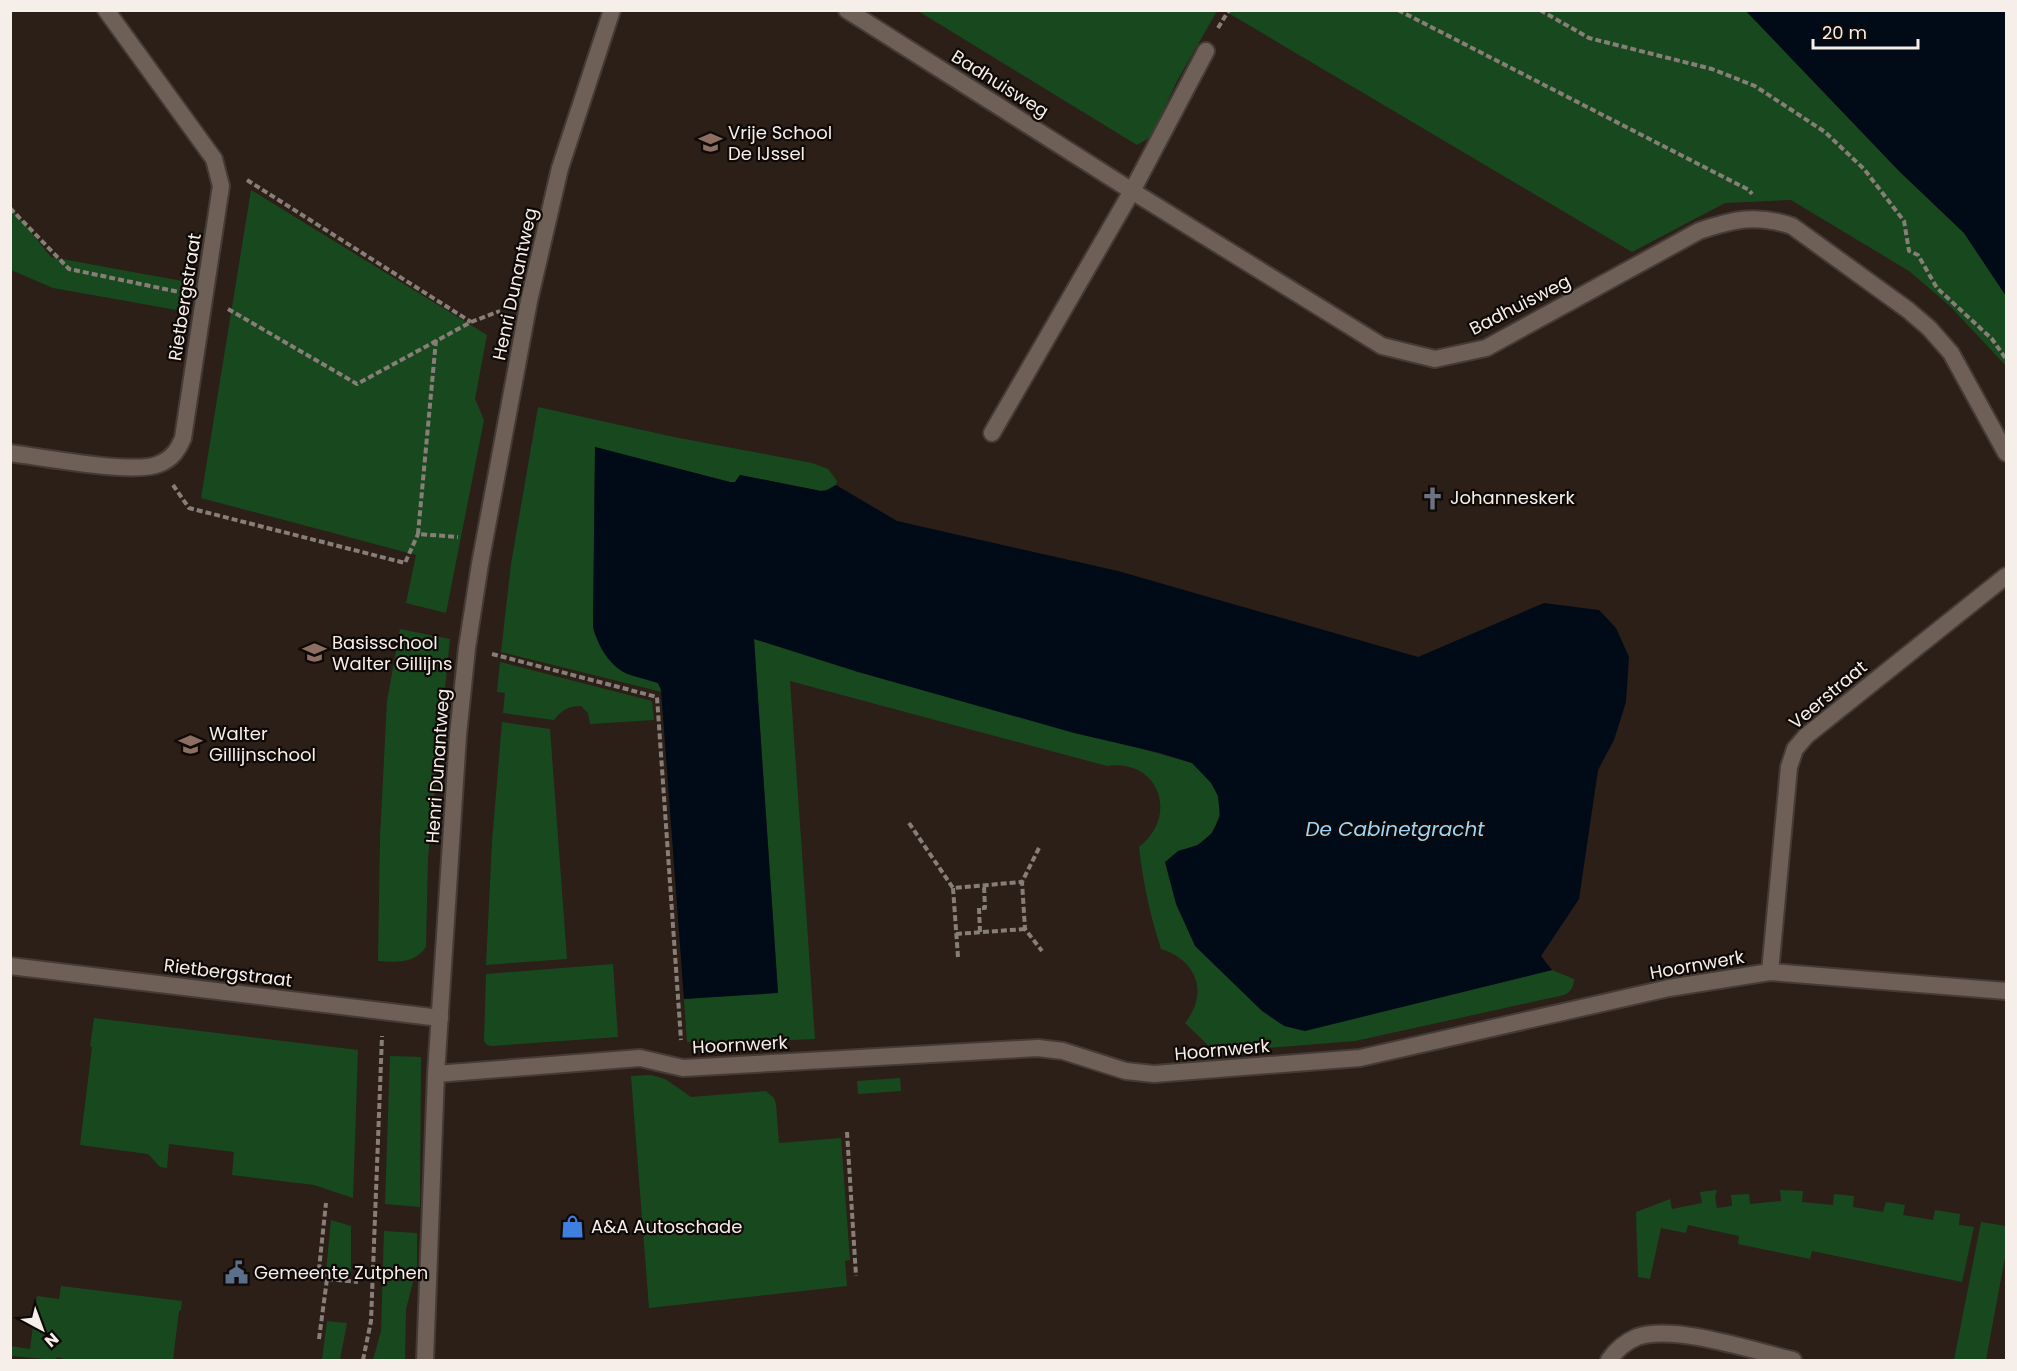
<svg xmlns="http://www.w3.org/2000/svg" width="2017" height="1371" font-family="Poppins,sans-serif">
<rect width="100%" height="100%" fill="#2b1f18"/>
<g fill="#18491e">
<polygon points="918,11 1217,11 1177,81 1151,137 1137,145"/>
<polygon points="1225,11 1746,11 1899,171 1964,233 2006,296 2006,366 1950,306 1909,271 1791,200 1725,203 1632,252"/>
<polygon points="251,190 487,335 475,399 484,420 446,613 406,603 416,555 201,498"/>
<polygon points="10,206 51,257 193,283 188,312 53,288 11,270"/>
<polygon points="538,407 674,437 812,463 828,469 837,481 836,485 827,490 821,491 740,475 735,482 730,482 595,447 593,627 595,635 646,679 658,683 662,692 501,652 511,564"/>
<path d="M 400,629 L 450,639 L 428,858 L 426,947 C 414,964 397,962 378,961 L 380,838 L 387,701 Z"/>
<path d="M 754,639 L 1192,763 C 1198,770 1207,776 1212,784 C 1226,806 1220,833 1197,845 C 1191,848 1184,849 1178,851 L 1305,1030 L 1552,970 L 1574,979 C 1574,986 1571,992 1564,995 L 1355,1041 L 1215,1052 L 1185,1023 C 1209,993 1197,960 1161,949 C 1150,915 1143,882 1139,847 C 1180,815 1158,758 1107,766 L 790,681 L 815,1039 L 741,1042 L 687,1042 L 684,999 L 778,992 Z"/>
<path d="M 500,662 L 652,701 L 654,720 L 590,724 L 588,713 L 581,706 C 568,706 562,710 554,720 L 503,713 L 505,693 L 497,692 Z"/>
<polygon points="502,722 550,729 567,959 486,965 492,842"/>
<polygon points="613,964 618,1037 492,1046 487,1045 484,1041 486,974"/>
<polygon points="94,1018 358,1050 353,1198 314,1185 232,1175 234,1152 169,1144 167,1168 160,1167 148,1154 80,1145 92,1047 90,1046"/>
<polygon points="390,1056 421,1057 420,1207 385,1204"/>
<polygon points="651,1075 665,1079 691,1097 766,1091 774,1098 776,1104 779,1143 841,1138 850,1260 845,1261 847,1286 649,1308 631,1076"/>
<polygon points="900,1078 901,1091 858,1094 857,1081"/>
<polygon points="1717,1190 1715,1197 1717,1208 1732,1206 1731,1195 1749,1194 1750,1204 1781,1201 1780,1190 1803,1191 1802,1202 1833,1205 1834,1194 1854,1196 1853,1207 1883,1212 1886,1202 1905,1205 1903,1215 1933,1220 1935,1210 1960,1214 1959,1225 1974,1227 1962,1282 1812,1251 1810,1259 1738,1244 1739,1236 1688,1225 1686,1233 1661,1228 1650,1279 1638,1277 1636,1212 1670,1199 1672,1209 1702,1203 1700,1192"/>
<polygon points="331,1220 351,1226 351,1273 326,1271"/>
<polygon points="1981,1222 2006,1226 2006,1252 1986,1360 1954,1360"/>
<polygon points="384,1231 417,1233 417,1267 406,1309 405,1360 373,1360 381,1331"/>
<polygon points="61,1286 182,1301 181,1310 179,1311 173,1360 68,1360 57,1357 56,1360 11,1356 11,1346 30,1349 37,1296 59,1299"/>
<polygon points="327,1321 347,1323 340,1360 322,1360"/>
</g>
<g fill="#000b17">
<polygon points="1746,11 2006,11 2006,296 1964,233 1899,171"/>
<path d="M 595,447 L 730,482 L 735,482 L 740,475 L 821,491 L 827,490 L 836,485 L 897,521 L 1118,571 L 1418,657 L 1544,603 L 1599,610 L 1616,628 L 1629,657 L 1626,702 L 1614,740 L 1598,770 L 1579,899 L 1541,956 L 1552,970 L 1305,1031 L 1284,1026 L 1262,1011 L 1195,946 L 1176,904 L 1165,862 L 1178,851 L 1198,845 L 1212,833 L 1220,816 L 1218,796 L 1211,783 L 1192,763 L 1160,753 L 1074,733 L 858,672 L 754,639 L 778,993 L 684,999 L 661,690 L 658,683 C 649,680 639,678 630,675 C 610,668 598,646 593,627 Z"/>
</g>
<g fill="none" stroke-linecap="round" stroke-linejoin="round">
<defs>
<g id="minor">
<path d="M 847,10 L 1132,191 L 1382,346 L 1435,359 L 1486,348 L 1699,231 C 1734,219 1757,214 1792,226 L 1908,310 L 1929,328 L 1951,353 L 2006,453"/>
<polyline points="992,433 1132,191 1206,51"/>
<path d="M 10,453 C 40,457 135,475 159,464 C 172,459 178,450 183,438 L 221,186 L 214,159 L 106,10"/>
<polyline points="10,966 440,1018"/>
<polyline points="1770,972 1789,767 1795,749 1806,736 2006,576"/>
<polyline points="436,1074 640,1058 683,1068 1038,1048 1063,1051 1126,1071 1154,1074 1360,1058 1669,988 1770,972 2006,991"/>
<polyline points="425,1360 436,1074 458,735 467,648 480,564 529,301 560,168 612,10"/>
<path d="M 1609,1360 C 1616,1350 1625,1342 1637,1337 C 1674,1324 1754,1351 1793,1360"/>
</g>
</defs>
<use href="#minor" stroke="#453b36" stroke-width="20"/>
<g stroke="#887e78" stroke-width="4" stroke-dasharray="6 3" stroke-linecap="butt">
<polyline points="1398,10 1749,190 1752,194"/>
<polyline points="1540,10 1589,38 1712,69 1755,86 1825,132 1864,169 1904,221 1909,251 1918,255 1937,288 1992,339 2006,359"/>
<polyline points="1218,28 1229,10"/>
<polyline points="247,180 471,322"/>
<polyline points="10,208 69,269 179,292"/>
<polyline points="228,309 357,384 471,322 500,311"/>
<polyline points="436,340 418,534 458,537"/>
<polyline points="173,485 189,508 405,563 418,534"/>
<polyline points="492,654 657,697 681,1040"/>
<polyline points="909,823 953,888"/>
<polyline points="1039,848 1022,882 1025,929 1042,951"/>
<polyline points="980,932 979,908 985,908 984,885"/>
<polyline points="956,934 1025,929"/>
<polyline points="958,957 953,888 1022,882"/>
<polyline points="847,1132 856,1276"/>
<polyline points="327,1279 358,1282"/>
<polyline points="319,1339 327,1279 319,1269 326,1203"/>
<polyline points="317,1360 317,1359"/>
<polyline points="363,1360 371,1321 382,1036"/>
</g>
<use href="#minor" stroke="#6e5f57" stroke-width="16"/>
</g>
<defs>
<symbol id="school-bare" viewBox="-9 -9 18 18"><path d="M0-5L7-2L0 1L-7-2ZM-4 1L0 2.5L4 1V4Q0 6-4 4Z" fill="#8d6e63" stroke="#0f0a07" stroke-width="2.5" paint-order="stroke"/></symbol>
<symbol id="church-bare" viewBox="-9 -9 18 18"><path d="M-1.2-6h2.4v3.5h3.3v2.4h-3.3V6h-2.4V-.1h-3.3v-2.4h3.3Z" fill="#6b7280" stroke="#0f0a07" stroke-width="2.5" paint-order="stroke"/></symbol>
<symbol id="shop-bare" viewBox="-9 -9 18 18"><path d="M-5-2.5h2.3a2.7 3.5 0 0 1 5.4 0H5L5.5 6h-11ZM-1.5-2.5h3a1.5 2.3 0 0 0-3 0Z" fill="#3f7fe0" stroke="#0f0a07" stroke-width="2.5" paint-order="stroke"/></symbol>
<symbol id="civic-bare" viewBox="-9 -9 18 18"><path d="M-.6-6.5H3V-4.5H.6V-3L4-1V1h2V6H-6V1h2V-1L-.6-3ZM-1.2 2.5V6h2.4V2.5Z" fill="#5c6f8a" stroke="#0f0a07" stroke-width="2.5" paint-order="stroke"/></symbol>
</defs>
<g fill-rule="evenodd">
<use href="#school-bare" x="694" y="126" width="33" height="33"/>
<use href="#church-bare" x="1416" y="482" width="33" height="33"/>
<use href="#school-bare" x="298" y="636" width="33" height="33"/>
<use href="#school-bare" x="174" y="728" width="33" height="33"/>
<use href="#shop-bare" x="556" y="1210" width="33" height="33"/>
<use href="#civic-bare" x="220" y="1256" width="33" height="33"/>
</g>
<g text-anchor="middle" stroke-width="4.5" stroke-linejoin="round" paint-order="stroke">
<g font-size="18" fill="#f6eee9" stroke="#0f0a07">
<text transform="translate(1000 84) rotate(32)" y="6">Badhuisweg</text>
<text transform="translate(515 284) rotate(-78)" y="6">Henri Dunantweg</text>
<text transform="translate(185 297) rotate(-81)" y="6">Rietbergstraat</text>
<text transform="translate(1520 305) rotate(-27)" y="6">Badhuisweg</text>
<text transform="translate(1828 695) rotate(-40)" y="6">Veerstraat</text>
<text transform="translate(438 766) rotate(-86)" y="6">Henri Dunantweg</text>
<text transform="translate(1697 965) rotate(-10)" y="6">Hoornwerk</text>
<text transform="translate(228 973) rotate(7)" y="6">Rietbergstraat</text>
<text transform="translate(740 1045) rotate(-3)" y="6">Hoornwerk</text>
<text transform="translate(1222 1050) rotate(-5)" y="6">Hoornwerk</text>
</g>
<g font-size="18" fill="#f6eee9" stroke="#0f0a07" text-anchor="start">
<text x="728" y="139">Vrije School<tspan x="728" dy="21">De IJssel</tspan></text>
<text x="1450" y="504">Johanneskerk</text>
<text x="332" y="649">Basisschool<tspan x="332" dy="21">Walter Gillijns</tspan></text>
<text x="209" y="740">Walter<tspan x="209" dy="21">Gillijnschool</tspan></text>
<text x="591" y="1233">A&amp;A Autoschade</text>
<text x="254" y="1279">Gemeente Zutphen</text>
</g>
<g font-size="20" font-style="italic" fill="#9ed5f8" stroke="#0f0a07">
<text x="1395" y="836">De Cabinetgracht</text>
</g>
</g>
<rect width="2017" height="1371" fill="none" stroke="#f6eee9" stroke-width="24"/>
<g transform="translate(42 1329) rotate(139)" stroke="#0f0a07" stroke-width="4.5" paint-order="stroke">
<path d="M0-4.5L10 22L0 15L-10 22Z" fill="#f6eee9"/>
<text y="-9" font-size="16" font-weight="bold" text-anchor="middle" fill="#f6eee9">N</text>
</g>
<path d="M1813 39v9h105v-9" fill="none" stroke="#f6eee9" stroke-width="3"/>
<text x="1822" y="39" font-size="18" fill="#f6eee9" stroke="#0f0a07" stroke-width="4.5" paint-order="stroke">20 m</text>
</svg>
